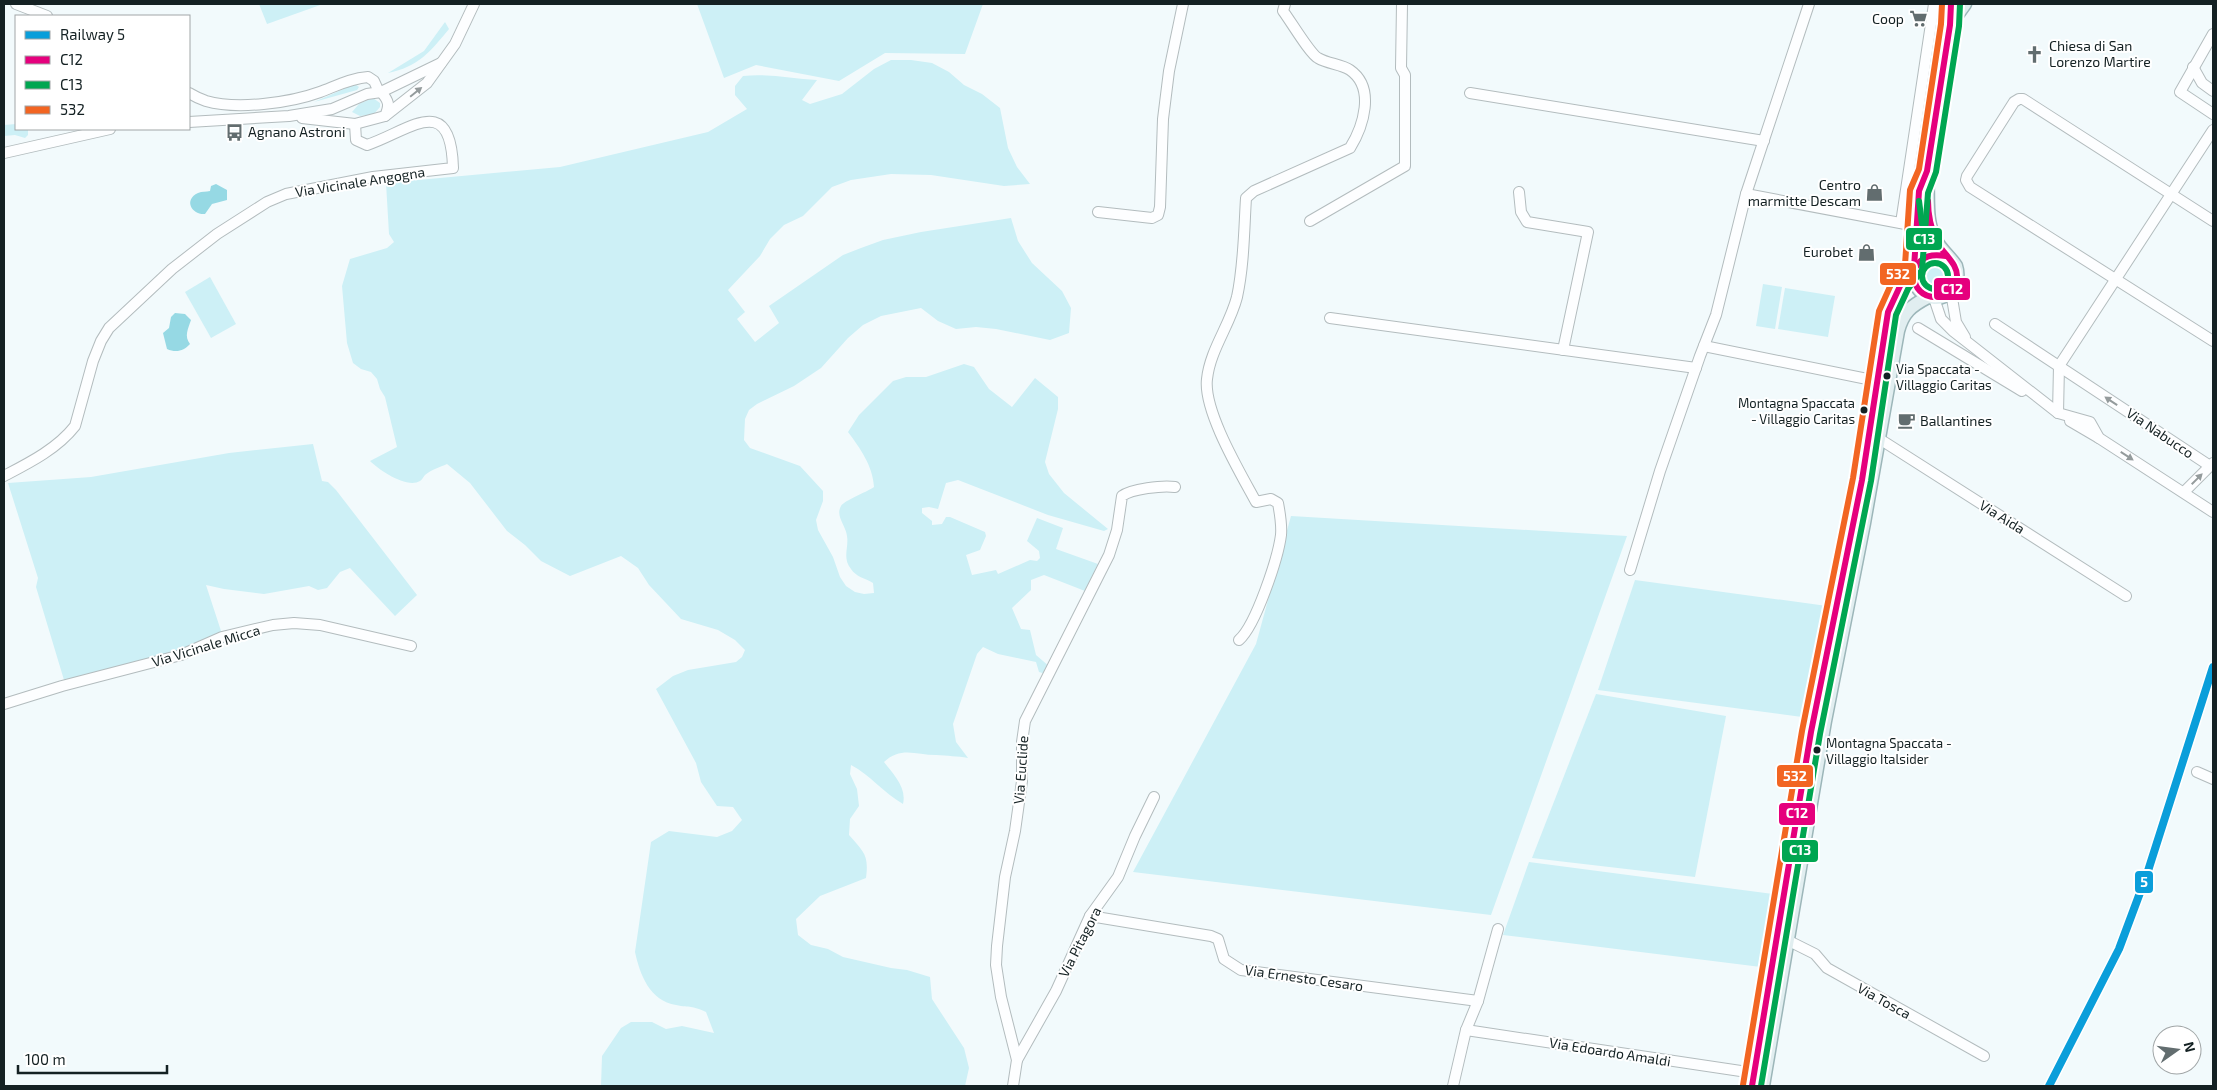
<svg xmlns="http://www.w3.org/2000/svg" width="2217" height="1090" font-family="'Exo 2',sans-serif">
<rect width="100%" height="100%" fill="#f2fafc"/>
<g fill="#cdf0f6">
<polygon points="259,4 323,4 267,24"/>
<polygon points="697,4 983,4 965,54 885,53 839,81 756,65 724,78"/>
<path d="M 445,22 L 449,29 C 430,52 418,67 388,73 L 424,51 Z"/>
<path d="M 891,60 L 911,60 L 932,63 L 949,72 L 964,85 L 982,94 L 1000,108 L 1008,148 L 1017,167 L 1030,184 L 1004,186 L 931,175 L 891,174 L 851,180 L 832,187 L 803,216 L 784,225 L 770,239 L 760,256 L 728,290 L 745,312 L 737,319 L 755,342 L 779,323 L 769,306 L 843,255 L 861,248 L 883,240 L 921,232 L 1011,218 L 1018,241 L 1032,263 L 1062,291 L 1071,308 L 1069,333 L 1050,340 L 996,329 L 976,327 L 956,329 L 938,321 L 921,308 L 881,316 L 863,325 L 848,338 L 821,368 L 794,386 L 757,404 L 749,410 L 745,419 L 744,440 L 750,448 L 800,466 L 823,491 L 823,501 L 816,520 L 818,530 L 833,557 L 840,577 L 846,586 L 855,592 L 864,594 L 874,593 L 873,583 C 865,578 856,577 851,569 C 842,558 849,548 847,536 C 846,526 835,516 841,506 C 845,500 865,493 874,487 C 873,466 860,448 848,432 L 859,415 L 893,381 L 906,377 L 926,377 L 964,364 L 974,367 L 989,389 L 1012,407 L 1035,378 L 1058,397 L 1058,409 L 1045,462 L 1049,474 L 1064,493 L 1108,529 L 1104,531 L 1048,515 L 958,480 L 946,483 L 938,509 L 929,507 L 922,508 L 922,513 L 932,521 L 932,525 L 942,524 L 946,517 L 950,517 L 985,532 L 986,536 L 980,550 L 966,555 L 972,575 L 996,570 L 998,574 L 1030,560 L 1037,561 L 1040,558 L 1039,551 L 1027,541 L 1037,518 L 1063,528 L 1056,549 L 1098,564 L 1085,591 L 1044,575 L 1031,580 L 1031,590 L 1012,608 L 1021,629 L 1030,630 L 1036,655 L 1050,667 L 1046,674 L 1039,672 L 1036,662 L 998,654 L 983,647 L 977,654 L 953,724 L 956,742 L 968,758 C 957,756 948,756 936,755 C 916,755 901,746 884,762 C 893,774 907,787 903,804 C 884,793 870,775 851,765 L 850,774 L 857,789 L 859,806 L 850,819 L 849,835 C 864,852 869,855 866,878 L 820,896 L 796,919 L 798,935 L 811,945 L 828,949 L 843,957 L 891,968 L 907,970 L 930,977 L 932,999 L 964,1048 L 969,1068 L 965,1086 L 601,1086 L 602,1056 L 621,1028 L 631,1022 L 652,1022 L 666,1029 L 682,1026 L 714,1033 L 706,1012 C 691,1005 691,1008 676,1005 C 650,1001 640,975 635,952 L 651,842 L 669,831 L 717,837 L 732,831 L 742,820 L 733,807 L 717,806 L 701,782 L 696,763 L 656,689 L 673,676 L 688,670 L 736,662 L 742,657 L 745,650 L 735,640 L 718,630 L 681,619 L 649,585 L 638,568 L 621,556 L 570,576 L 541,561 L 525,545 L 507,531 L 470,483 L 447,464 C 440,467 431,470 425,475 C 423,477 422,480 420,481 C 407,489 379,470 370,461 L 397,447 L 385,397 L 380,389 L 377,379 L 371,372 L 361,369 L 353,363 L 347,343 L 342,286 L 350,259 L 387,248 L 394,242 L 389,234 L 386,183 L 560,167 L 708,132 L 747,109 L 735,95 L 735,86 L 743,76 C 768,73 792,79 817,80 L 802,100 L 810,104 L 842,94 L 874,69 Z"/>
<polygon points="355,84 359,87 357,90 314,102"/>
<polygon points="373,98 380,103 380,107 374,114 360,116 352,112 359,104"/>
<polygon points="16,124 16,129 28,129 28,135 25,138 15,135 4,136 4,125"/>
<circle cx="1935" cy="276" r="14"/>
<polygon points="210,277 236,324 211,338 185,292"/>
<polygon points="1763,284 1782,287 1775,329 1756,326"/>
<polygon points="1785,288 1835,296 1828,337 1778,329"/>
<polygon points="313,444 322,481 328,482 336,490 417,595 395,616 350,568 340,572 327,588 318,590 309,586 264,594 224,589 206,585 222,634 180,652 64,680 36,587 38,578 8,483 91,477 229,453"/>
<polygon points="1291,516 1627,536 1491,915 1133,872 1256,644"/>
<polygon points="1635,580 1827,606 1802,717 1598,690"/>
<polygon points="1596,694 1726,716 1695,877 1532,858"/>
<polygon points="1529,862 1773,894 1761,967 1503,935"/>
</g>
<g fill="#96d9e4">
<path d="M 216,184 L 227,190 L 227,200 L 212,204 L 205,214 C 192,215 183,200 198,193 C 202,191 206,192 210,191 L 211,186 Z"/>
<path d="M 175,313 L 185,314 L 191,320 C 188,329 184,336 190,344 C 184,351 176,353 167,349 L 163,333 L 169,328 L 171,317 Z"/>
</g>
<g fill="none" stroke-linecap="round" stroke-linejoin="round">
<defs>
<g id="minor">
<polyline points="16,4 47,16"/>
<polyline points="2213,34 2180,92 2213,114"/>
<polyline points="2193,67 2202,83 2213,91"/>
<path d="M 189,93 C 194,96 200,99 206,101 C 237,110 290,103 320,92 C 336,86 351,78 368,77 L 374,81 L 379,92"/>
<polyline points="1470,93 1764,141"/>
<polyline points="385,116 427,83 455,44 474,4"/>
<path d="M 302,118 L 355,124 L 385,116 C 390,105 389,101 381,92"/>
<polyline points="189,122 289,116 332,109 367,94 381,92 441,63"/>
<polyline points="4,153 110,129"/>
<polyline points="1519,192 1521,212 1527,222 1588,232 1563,350"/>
<polyline points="1746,194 1809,4"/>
<polyline points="1098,212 1152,218 1158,215 1160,207 1163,119 1169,71 1183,4"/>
<polyline points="1310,221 1405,166 1405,75 1401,68 1402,4"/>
<polyline points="2213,221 2023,99 2019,99 2014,102 1967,176 1966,180 1970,187 2213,341"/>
<polyline points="1901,223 1934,4"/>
<polyline points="1951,292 1956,322 1965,337"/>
<polyline points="1934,298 1941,319 1953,331 2058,413 2090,422 2099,438 2213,512"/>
<polyline points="1330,318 1696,368"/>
<polyline points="1995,324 2210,466"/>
<polyline points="1918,328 2022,391"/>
<polyline points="1704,346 1877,381"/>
<polyline points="2058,413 2059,366 2213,130"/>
<polyline points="2070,421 2099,438"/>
<polyline points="1878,438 2126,596"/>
<path d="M 4,476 C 29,463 57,449 75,426 L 93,361 L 101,341 L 109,328 L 172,269 L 217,234 L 267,202 L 286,194 L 373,177 L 453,168 C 451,90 409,131 367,145 L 356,140 L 355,124"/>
<polyline points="2184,492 2213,463"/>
<polyline points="1630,570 1660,471 1700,356 1716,315 1746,194 1916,226"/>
<path d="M 1239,640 C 1256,625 1278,558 1281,535 C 1282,524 1280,514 1278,503 L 1271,499 L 1256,502 C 1241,474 1203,411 1207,379 C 1210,350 1230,325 1237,297 C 1244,265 1244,230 1246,198 L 1254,191 L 1350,148 C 1363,127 1376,88 1350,70 C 1341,64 1328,64 1318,58 C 1310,54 1290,20 1283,11 L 1285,4"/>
<polyline points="4,704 62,686 181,655 222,637 273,625 294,623 320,625 411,646"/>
<polyline points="2197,772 2213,779"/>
<polyline points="1090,916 1211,936 1218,939 1224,959 1241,970 1478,1001"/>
<polyline points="1789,941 1815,954 1827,968 1984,1056"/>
<polyline points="1466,1030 1754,1073"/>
<polyline points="1017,1060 1056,991 1090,916 1118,877 1135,836 1154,797"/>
<path d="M 1013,1086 L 1017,1060 L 1001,997 L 996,965 L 997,946 L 1005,877 L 1015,831 L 1022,781 L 1022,742 L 1025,721 L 1109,555 L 1117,530 L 1122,496 C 1131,489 1163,485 1175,487"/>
<polyline points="1453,1086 1466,1030 1478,1001 1498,929"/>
</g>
<g id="major">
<polyline points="1950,25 1965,4"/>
<path d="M 1927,175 C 1929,196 1925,220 1935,239 C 1940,249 1952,259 1956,266 C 1959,275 1957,285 1951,291 C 1930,313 1898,278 1921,258 C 1929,252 1937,253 1946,256"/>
<polyline points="1752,1086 1811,732 1862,480 1888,312 1901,284 1914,268 1919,191 1927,171 1950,25 1951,4"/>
<path d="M 1763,1086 L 1825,721 L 1864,523 L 1898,331 C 1903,312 1911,306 1928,297"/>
</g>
</defs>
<use href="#minor" stroke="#b3bcbe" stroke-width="12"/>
<use href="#major" stroke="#9cb6b9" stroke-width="15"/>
<use href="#minor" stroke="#fdfeff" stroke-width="10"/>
<use href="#major" stroke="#e1eef0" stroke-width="12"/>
<defs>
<g id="bus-1">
<path d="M 1928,201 C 1928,215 1931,229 1937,242 C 1943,254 1959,264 1957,279 C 1952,307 1907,302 1915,268 C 1923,255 1932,254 1946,256"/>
<polyline points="1752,1086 1811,732 1862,480 1888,312 1901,284 1914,268 1919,191 1927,171 1950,25 1951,4"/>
</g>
<g id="bus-2">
<polyline points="1919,201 1922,224 1930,246"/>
<circle cx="1935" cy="276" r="13"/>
<polyline points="1761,1086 1820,734 1871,481 1896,315 1908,289 1922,270 1928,193 1936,172 1959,26 1960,4"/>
</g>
<polyline id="bus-3" points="1743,1085 1802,731 1853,478 1879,311 1893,280 1905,265 1910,190 1919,169 1941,24 1942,4"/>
</defs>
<use href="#bus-1" stroke="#fff" stroke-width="10"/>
<use href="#bus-2" stroke="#fff" stroke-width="10"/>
<use href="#bus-3" stroke="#fff" stroke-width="10"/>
<use href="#bus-1" stroke="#e5007d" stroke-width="6"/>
<use href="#bus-2" stroke="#00a651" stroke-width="6"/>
<use href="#bus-3" stroke="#f26522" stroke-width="6"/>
<defs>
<polyline id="rail-1" points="2049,1086 2119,949 2147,874 2213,667"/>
</defs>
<use href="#rail-1" stroke="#fff" stroke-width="11"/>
<use href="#rail-1" stroke="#0a9eda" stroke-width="8"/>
</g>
<defs><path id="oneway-solid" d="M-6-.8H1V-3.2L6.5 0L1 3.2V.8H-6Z" transform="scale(1.25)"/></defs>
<g fill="#949b9c">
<use href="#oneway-solid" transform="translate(416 92) rotate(-39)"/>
<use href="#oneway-solid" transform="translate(2111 401) rotate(-146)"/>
<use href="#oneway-solid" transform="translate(2127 456) rotate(33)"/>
<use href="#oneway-solid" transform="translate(2197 479) rotate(-45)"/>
</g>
<defs>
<symbol id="supermarket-bare" viewBox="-9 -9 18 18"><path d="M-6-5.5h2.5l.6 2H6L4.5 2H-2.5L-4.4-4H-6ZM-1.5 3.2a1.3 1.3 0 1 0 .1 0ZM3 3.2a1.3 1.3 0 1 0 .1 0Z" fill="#626d6f" stroke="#fff" stroke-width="2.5" paint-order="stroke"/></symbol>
<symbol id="church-bare" viewBox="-9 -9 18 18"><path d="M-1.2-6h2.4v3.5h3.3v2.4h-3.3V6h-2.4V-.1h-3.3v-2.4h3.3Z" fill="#626d6f" stroke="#fff" stroke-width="2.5" paint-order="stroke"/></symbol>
<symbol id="bus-bare" viewBox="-9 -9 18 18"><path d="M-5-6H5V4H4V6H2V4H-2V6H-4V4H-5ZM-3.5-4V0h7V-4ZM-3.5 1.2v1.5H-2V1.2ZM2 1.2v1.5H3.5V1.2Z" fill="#626d6f" stroke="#fff" stroke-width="2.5" paint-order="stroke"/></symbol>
<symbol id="shop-bare" viewBox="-9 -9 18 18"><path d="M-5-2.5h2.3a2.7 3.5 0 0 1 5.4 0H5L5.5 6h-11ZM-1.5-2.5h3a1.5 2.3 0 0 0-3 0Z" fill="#626d6f" stroke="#fff" stroke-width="2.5" paint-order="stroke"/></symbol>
<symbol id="cafe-bare" viewBox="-9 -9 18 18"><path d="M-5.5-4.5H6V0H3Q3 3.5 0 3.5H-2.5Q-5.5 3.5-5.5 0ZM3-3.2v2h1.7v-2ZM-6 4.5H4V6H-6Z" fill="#626d6f" stroke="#fff" stroke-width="2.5" paint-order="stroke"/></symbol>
</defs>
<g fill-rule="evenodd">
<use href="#supermarket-bare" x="1906" y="6" width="25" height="25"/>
<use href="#church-bare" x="2022" y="42" width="25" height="25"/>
<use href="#bus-bare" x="222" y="120" width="25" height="25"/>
<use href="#shop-bare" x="1862" y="180" width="25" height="25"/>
<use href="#shop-bare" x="1854" y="240" width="25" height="25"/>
<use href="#cafe-bare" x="1894" y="408" width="25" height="25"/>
</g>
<g fill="#142123" stroke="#fff" stroke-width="2">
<circle cx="1887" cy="376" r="4.5"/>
<circle cx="1864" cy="410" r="4.5"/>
<circle cx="1817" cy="750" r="4.5"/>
</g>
<g text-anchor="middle" stroke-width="4" stroke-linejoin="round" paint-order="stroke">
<g font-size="13" fill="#142123" stroke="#fff" text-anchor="start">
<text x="1896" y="374">Via Spaccata -<tspan x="1896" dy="16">Villaggio Caritas</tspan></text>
<text x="1855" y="408" text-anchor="end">Montagna Spaccata<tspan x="1855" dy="16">- Villaggio Caritas</tspan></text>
<text x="1826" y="748">Montagna Spaccata -<tspan x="1826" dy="16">Villaggio Italsider</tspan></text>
</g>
<g font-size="14" fill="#142123" stroke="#fff" text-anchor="end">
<text x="1904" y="24">Coop</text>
<text x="2049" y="51" text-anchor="start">Chiesa di San<tspan x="2049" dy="16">Lorenzo Martire</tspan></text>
<text x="248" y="137" text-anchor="start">Agnano Astroni</text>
<text x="1861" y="190">Centro<tspan x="1861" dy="16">marmitte Descam</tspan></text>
<text x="1853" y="257">Eurobet</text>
<text x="1920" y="426" text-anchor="start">Ballantines</text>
</g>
<g font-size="14" fill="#142123" stroke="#fff">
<text transform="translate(360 182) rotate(-9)" y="5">Via Vicinale Angogna</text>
<text transform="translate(2160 433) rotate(34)" y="5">Via Nabucco</text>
<text transform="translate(2002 517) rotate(32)" y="5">Via Aida</text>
<text transform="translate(206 646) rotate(-17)" y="5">Via Vicinale Micca</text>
<text transform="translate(1021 770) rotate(-86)" y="5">Via Euclide</text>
<text transform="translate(1080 942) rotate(-63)" y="5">Via Pitagora</text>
<text transform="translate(1304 978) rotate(8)" y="5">Via Ernesto Cesaro</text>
<text transform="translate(1884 1001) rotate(29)" y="5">Via Tosca</text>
<text transform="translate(1610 1052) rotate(9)" y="5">Via Edoardo Amaldi</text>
</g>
</g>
<g stroke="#fff" stroke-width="2">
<rect x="1905" y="227" width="38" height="24" rx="5" fill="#00a651"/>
<rect x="1879" y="262" width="38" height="24" rx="5" fill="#f26522"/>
<rect x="1933" y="277" width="38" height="24" rx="5" fill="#e5007d"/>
<rect x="1776" y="764" width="38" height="24" rx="5" fill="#f26522"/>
<rect x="1778" y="802" width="38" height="24" rx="5" fill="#e5007d"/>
<rect x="1781" y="839" width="38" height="24" rx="5" fill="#00a651"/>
<rect x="2134" y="870" width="20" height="24" rx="5" fill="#0a9eda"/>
</g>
<g font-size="14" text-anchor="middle" font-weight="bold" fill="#fff">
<text x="1924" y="244">C13</text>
<text x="1898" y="279">532</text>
<text x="1952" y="294">C12</text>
<text x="1795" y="781">532</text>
<text x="1797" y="818">C12</text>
<text x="1800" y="855">C13</text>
<text x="2144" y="887">5</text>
</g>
<rect width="2217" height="1090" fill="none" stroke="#142123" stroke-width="10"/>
<rect x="15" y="15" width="175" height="115" fill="#ffffff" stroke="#a1a6a7"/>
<rect x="25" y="31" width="25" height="8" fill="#0a9eda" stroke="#a1a6a7"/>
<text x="60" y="40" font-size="15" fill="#142123">Railway 5</text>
<rect x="25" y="56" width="25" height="8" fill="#e5007d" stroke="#a1a6a7"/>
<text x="60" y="65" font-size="15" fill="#142123">C12</text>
<rect x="25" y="81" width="25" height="8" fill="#00a651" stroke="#a1a6a7"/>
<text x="60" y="90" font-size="15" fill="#142123">C13</text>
<rect x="25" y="106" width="25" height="8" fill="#f26522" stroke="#a1a6a7"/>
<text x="60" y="115" font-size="15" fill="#142123">532</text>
<g transform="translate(2177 1050) rotate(76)"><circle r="24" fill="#ffffff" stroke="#a1a6a7"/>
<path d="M0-4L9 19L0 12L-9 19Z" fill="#626d6f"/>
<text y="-8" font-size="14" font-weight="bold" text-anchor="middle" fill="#142123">N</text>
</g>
<path d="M18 1065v8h149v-8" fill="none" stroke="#142123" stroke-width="2.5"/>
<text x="25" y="1065" font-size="15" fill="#142123" stroke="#ffffff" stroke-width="4" paint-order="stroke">100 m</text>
</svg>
